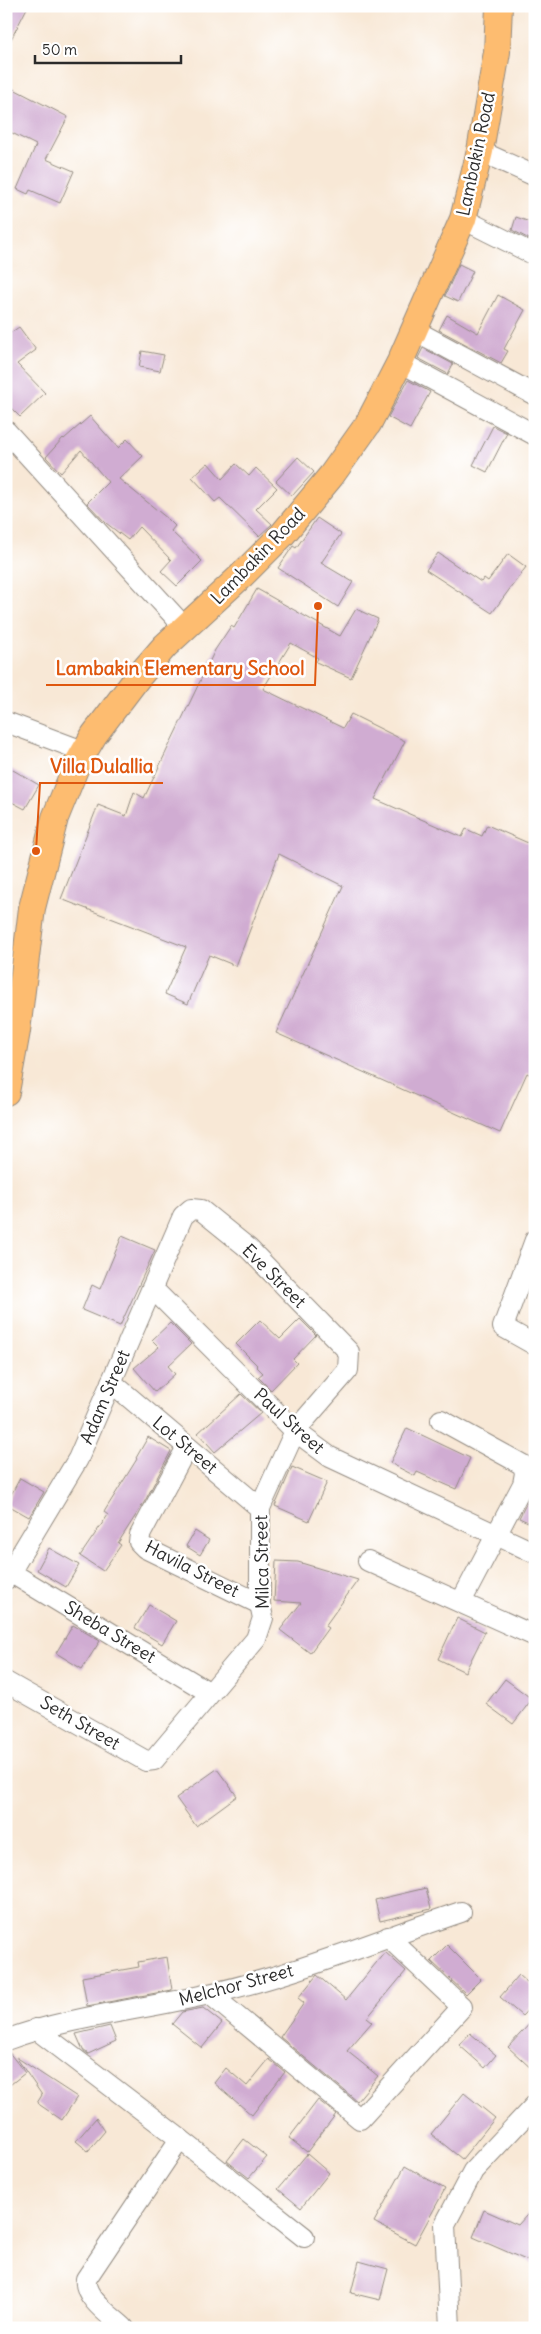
<svg xmlns="http://www.w3.org/2000/svg" width="541" height="2334" font-family="Delius,sans-serif">
<rect width="100%" height="100%" fill="#fff"/>
<filter id="ink" filterUnits="userSpaceOnUse"><feTurbulence type="fractalNoise" baseFrequency=".02" numOctaves="2"/><feDisplacementMap in="SourceGraphic" scale="10" xChannelSelector="R" yChannelSelector="G"/><feConvolveMatrix kernelMatrix="1 2 1 2 8 2 1 2 1" color-interpolation-filters="sRGB"/></filter>
<filter id="wash" filterUnits="userSpaceOnUse"><feTurbulence type="fractalNoise" baseFrequency=".0096" numOctaves="4" result="noise"/><feDisplacementMap in="SourceGraphic" scale="20" xChannelSelector="R" yChannelSelector="G"/><feGaussianBlur stdDeviation="1.12" result="paint"/><feColorMatrix in="noise" values="0 0 0 0 0 0 0 0 0 0 0 0 0 0 0 0 0 1.4 0 .05"/><feComposite in="paint" operator="in"/></filter>
<g filter="url(#wash)">
<rect width="100%" height="100%" fill="#f8e8d6"/>
<g id="blocks">
<g fill="#d0acd2">
<polygon points="6,6 28,6 6,49"/>
<polygon points="6,85 68,117 46,159 74,171 60,203 30,190 28,194 17,189 36,145 6,130"/>
<polygon points="516,217 535,224 535,242 512,230"/>
<polygon points="459,264 473,271 458,302 445,296"/>
<polygon points="498,295 525,310 504,349 508,351 501,363 439,330 447,315 478,333"/>
<polygon points="19,327 36,350 17,364 45,393 20,417 6,403 6,336"/>
<polygon points="423,348 453,364 448,374 418,358"/>
<polygon points="142,351 164,355 160,371 139,367"/>
<polygon points="408,380 430,392 410,429 388,417"/>
<polygon points="90,416 118,448 127,439 143,456 119,479 168,519 175,526 171,531 202,561 177,586 161,571 171,560 139,527 128,540 106,523 87,503 108,482 81,450 61,473 46,457 63,438 64,439"/>
<polygon points="493,426 507,433 487,472 473,465"/>
<polygon points="298,457 314,472 292,496 276,481"/>
<polygon points="208,463 222,479 236,464 249,476 256,468 277,488 256,509 272,524 259,536 220,498 215,502 192,477"/>
<polygon points="317,518 341,534 321,563 353,582 338,607 278,568 293,546 296,548"/>
<polygon points="438,553 481,582 484,578 488,581 508,554 526,567 492,613 426,570"/>
<polygon points="257,589 340,636 356,609 378,619 351,678 316,662 318,658 291,643 263,689 343,728 351,714 405,741 375,799 462,837 466,829 482,836 487,825 535,846 535,1077 527,1073 500,1133 276,1033 343,886 279,854 236,966 209,955 188,1004 165,994 186,947 61,899 98,805 126,816 134,792 144,798 215,650 231,626 234,628"/>
<polygon points="6,766 39,785 25,809 6,799"/>
<polygon points="122,1236 155,1250 120,1326 82,1310 92,1285 100,1289"/>
<polygon points="300,1319 316,1335 293,1359 297,1363 271,1390 258,1377 263,1373 256,1366 257,1365 236,1344 260,1320 280,1339"/>
<polygon points="170,1323 191,1344 168,1366 175,1374 155,1392 134,1368 159,1347 152,1340"/>
<polygon points="241,1394 261,1413 215,1452 198,1433"/>
<polygon points="407,1428 470,1458 456,1489 417,1472 415,1476 390,1463"/>
<polygon points="148,1437 171,1451 145,1501 118,1543 121,1545 103,1571 80,1556 108,1515 104,1512 137,1459 136,1458"/>
<polygon points="292,1467 327,1482 309,1521 275,1506"/>
<polygon points="20,1478 44,1492 29,1517 6,1504"/>
<polygon points="535,1486 535,1525 519,1518"/>
<polygon points="195,1531 209,1540 200,1555 186,1546"/>
<polygon points="49,1548 79,1565 66,1587 37,1570"/>
<polygon points="276,1561 298,1562 358,1580 325,1626 328,1628 310,1653 280,1630 301,1603 274,1601"/>
<polygon points="149,1605 176,1621 162,1644 135,1628"/>
<polygon points="457,1618 485,1632 465,1672 438,1659"/>
<polygon points="73,1625 100,1641 82,1669 56,1653"/>
<polygon points="505,1679 532,1699 513,1724 486,1704"/>
<polygon points="217,1769 237,1796 196,1826 176,1798"/>
<polygon points="426,1888 431,1909 380,1921 375,1900"/>
<polygon points="447,1945 481,1979 466,1994 431,1961"/>
<polygon points="385,1952 406,1971 367,2018 372,2022 347,2051 378,2076 357,2101 280,2037 304,2003 298,1998 317,1975 346,2000"/>
<polygon points="167,1957 172,1990 87,2006 82,1977 139,1967 138,1962"/>
<polygon points="519,1975 535,1989 535,2002 522,2016 500,1997"/>
<polygon points="203,2008 222,2023 202,2048 172,2024 182,2012"/>
<polygon points="535,2018 535,2072 508,2047"/>
<polygon points="110,2026 116,2041 88,2054 83,2050 76,2034"/>
<polygon points="470,2033 496,2055 485,2068 459,2045"/>
<polygon points="8,2051 25,2073 6,2088 6,2052"/>
<polygon points="16,2057 77,2097 62,2120 37,2103 42,2095"/>
<polygon points="269,2059 285,2072 252,2115 214,2083 226,2068 247,2086"/>
<polygon points="464,2093 495,2118 462,2159 431,2134"/>
<polygon points="318,2100 336,2114 307,2152 289,2138"/>
<polygon points="96,2118 105,2131 88,2151 76,2141"/>
<polygon points="244,2139 267,2157 249,2178 227,2161"/>
<polygon points="307,2154 329,2173 301,2208 278,2189"/>
<polygon points="405,2166 445,2189 415,2244 374,2222"/>
<polygon points="535,2206 535,2264 473,2237 484,2210 518,2225"/>
<polygon points="359,2261 388,2269 380,2300 351,2293"/>
</g>
</g>
</g>
<g filter="url(#ink)">
<use href="#blocks" fill-opacity="0" stroke="#928a80" stroke-width="1"/>
<g fill="none" stroke-linecap="round" stroke-linejoin="round">
<defs>
<g id="minor">
<polyline points="480,151 535,176"/>
<polyline points="463,219 535,255"/>
<polyline points="414,330 535,395"/>
<polyline points="400,362 535,435"/>
<polyline points="6,431 185,628"/>
<polyline points="6,722 83,751"/>
<polyline points="535,1240 503,1327 535,1345"/>
<polyline points="152,1288 295,1431 330,1457 535,1553"/>
<polyline points="111,1382 260,1508"/>
<polyline points="441,1420 523,1465 525,1473 523,1484 461,1602"/>
<polyline points="187,1447 140,1535 139,1542 145,1548 260,1604"/>
<polyline points="368,1561 535,1636"/>
<polyline points="10,1572 210,1693"/>
<polyline points="6,1579 78,1459 183,1216 191,1209 201,1210 248,1248 349,1352 348,1370 295,1431 260,1508 260,1604 263,1618 256,1639 154,1760 146,1761 6,1682"/>
<polyline points="210,1994 360,2119 462,2007 388,1937"/>
<polyline points="36,2029 180,2139 304,2237"/>
<path d="M 6,2040 C 71,2016 142,2010 209,1994 C 295,1975 377,1940 461,1912"/>
<path d="M 124,2328 C 111,2316 83,2297 86,2279 L 180,2139"/>
<polyline points="450,2328 445,2224 473,2171 535,2105"/>
</g>
<polyline id="major" points="6,1092 17,1031 32,908 55,818 77,764 94,735 138,677 165,646 241,576 282,535 331,476 368,424 400,362 463,219 480,151 497,52 499,6"/>
</defs>
<use href="#minor" stroke="#928a80" stroke-width="22"/>
<use href="#major" stroke="#928a80" stroke-width="28"/>
<use href="#minor" stroke="#fff" stroke-width="20"/>
<use href="#major" stroke="#fdbc70" stroke-width="26"/>
</g>
</g>
<g text-anchor="middle" stroke-width="5" stroke-linejoin="round" paint-order="stroke">
<g font-size="18" fill="#2b2b2b" stroke="#fff">
<text transform="translate(476 154) rotate(-78)" y="6">Lambakin Road</text>
<text transform="translate(258 556) rotate(-46)" y="6">Lambakin Road</text>
<text transform="translate(274 1276) rotate(45)" y="6">Eve Street</text>
<text transform="translate(105 1397) rotate(-67)" y="6">Adam Street</text>
<text transform="translate(289 1421) rotate(42)" y="6">Paul Street</text>
<text transform="translate(185 1445) rotate(40)" y="6">Lot Street</text>
<text transform="translate(262 1562) rotate(-91)" y="6">Milca Street</text>
<text transform="translate(192 1569) rotate(27)" y="6">Havila Street</text>
<text transform="translate(110 1632) rotate(31)" y="6">Sheba Street</text>
<text transform="translate(80 1723) rotate(30)" y="6">Seth Street</text>
<text transform="translate(236 1985) rotate(-15)" y="6">Melchor Street</text>
</g>
</g>
<path fill="none" stroke="#df570e" stroke-width="2" d="M318 606L315 685H46M36 851L40 783H163"/>
<g fill="#df570e" stroke="#fff" stroke-width="2">
<circle cx="318" cy="606" r="5"/>
<circle cx="36" cy="851" r="5"/>
</g>
<g font-size="19" text-anchor="middle" font-weight="bold" fill="#df570e" stroke="#fff" stroke-width="5" stroke-linejoin="round" paint-order="stroke">
<text x="180" y="675">Lambakin Elementary School</text>
<text x="102" y="773">Villa Dulallia</text>
</g>
<rect width="541" height="2334" fill="none" stroke="#fff" stroke-width="25"/>
<path d="M35 55v8h146v-8" fill="none" stroke="#2b2b2b" stroke-width="2.5"/>
<text x="42" y="55" font-size="15" fill="#2b2b2b" stroke="#ffffff" stroke-width="4" paint-order="stroke">50 m</text>
</svg>
